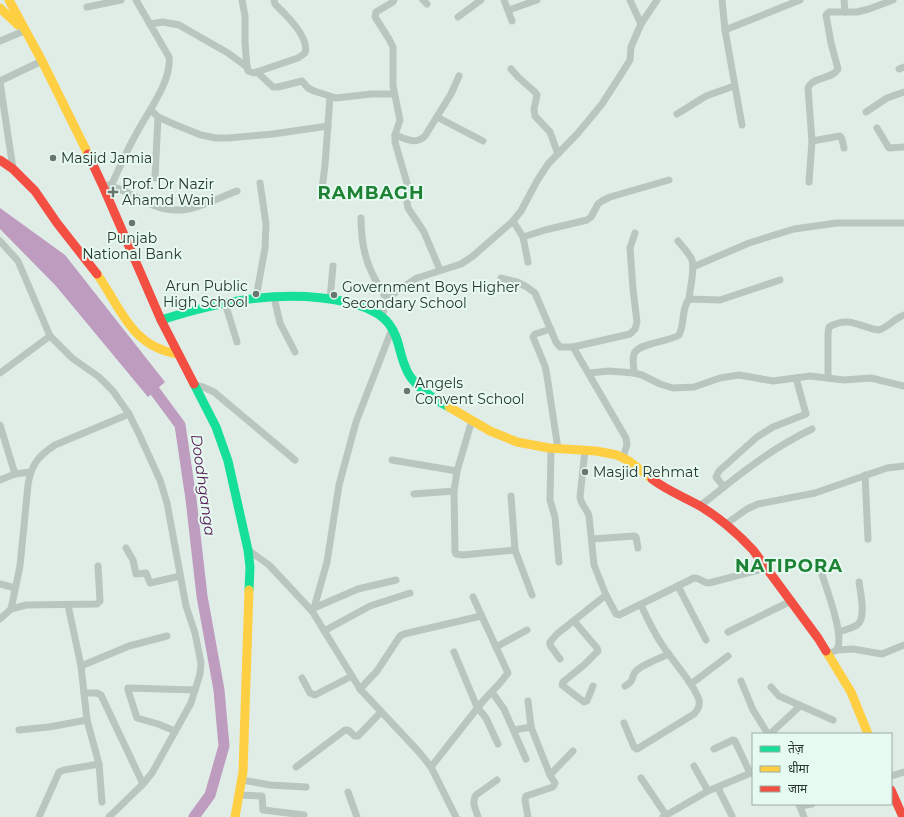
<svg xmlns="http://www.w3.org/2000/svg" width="904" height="817" font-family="Montserrat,'Noto Sans Devanagari',sans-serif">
<rect width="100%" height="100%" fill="#e0ede7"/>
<polygon fill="#be9cc0" points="0,208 65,255 165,382 148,397 56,286 0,229"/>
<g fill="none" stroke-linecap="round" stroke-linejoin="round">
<polyline stroke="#be9cc0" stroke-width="11" points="146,379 180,425 191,499 202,596 219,690 224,746 210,795 194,817"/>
<g stroke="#b9c6bf" stroke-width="7">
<path d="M 242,0 L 245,16 L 245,43 L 247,67 L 248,71 L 254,73 L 298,58 L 305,53 C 310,37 285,14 275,4 L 274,0"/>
<polyline points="394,0 393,2 376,12 375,17 389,39 393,47 393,86 400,120 395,135 395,142 409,190 407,203 408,208 424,232 440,270"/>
<polyline points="423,0 427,4"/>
<polyline points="504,0 512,21"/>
<polyline points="630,0 641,24"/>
<polyline points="722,0 725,30 742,125"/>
<polyline points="844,0 845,12"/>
<polyline points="87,7 121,0"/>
<polyline points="509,10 537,0"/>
<polyline points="458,17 481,0"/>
<polyline points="150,24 163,22 179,25 228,53 247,67"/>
<polyline points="725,30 800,0"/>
<polyline points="0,41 24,31"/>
<polyline points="511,69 518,77 535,92 537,95 534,109 535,116 550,132 558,154"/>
<polyline points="899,69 904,67"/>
<polyline points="257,72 273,87 278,87 302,81 308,88 314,91 336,98 371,94 394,94"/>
<polyline points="0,81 42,61"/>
<polyline points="0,82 13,169"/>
<polyline points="151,110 158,117 176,125 201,135 216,138 228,138 273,134 328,126"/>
<polyline points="866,112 887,98 904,92"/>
<polyline points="677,114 706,96 734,86"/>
<polyline points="437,117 483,141"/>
<polyline points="877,128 889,148 904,147"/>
<path d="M 395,135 C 406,139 416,145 425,136 L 451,94 L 459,76"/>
<polyline points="812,141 840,136 842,139 844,148"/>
<polyline points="155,178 158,117"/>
<path d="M 809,182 L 812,141 L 808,88 C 813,76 832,80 838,69 L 831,43 L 826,15 L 829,12 L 857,12 L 869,9 L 893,0"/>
<path d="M 107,185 C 126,189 138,200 155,206 C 187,218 209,201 237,191"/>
<path d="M 111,186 C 119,169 126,152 135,136 C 146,114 172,82 169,57 L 136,0"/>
<polyline points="322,189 325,165 330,97"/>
<path d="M 361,218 C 361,236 364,257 372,273 C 376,282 382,291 387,300"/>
<polyline points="513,221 523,237 528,262"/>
<polyline points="523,237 545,230 587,220 591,217 598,204 602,201 610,197 669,180"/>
<polyline points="0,241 18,261 50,336 72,358 99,377 113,391 129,414 139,434 160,480 167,503 186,606 195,633 201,663 200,674 191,703 152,773 143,784 109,817"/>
<path d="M 678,241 C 683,247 689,253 692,260 C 695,271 690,287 689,299"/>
<polyline points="693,267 749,243 794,229 837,223 904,223"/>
<polyline points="501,278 517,282 527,287 535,293 556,342 560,347 573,347 630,334 635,329 637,322 633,289 630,248 635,233"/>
<polyline points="274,297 280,323 295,352"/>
<polyline points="256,298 265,248 266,224 260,183"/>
<polyline points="330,299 333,266"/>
<polyline points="225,303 237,342"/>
<polyline points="382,316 387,300 397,291 417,278 461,264 473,256 513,221 521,211 537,181 548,164 578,133 602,104 620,76 630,60 631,47 641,24 657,0"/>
<polyline points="551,329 535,334 533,337 545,366 547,376 558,449"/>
<polyline points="573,347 626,438 627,445 623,457"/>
<polyline points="0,373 50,336"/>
<polyline points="589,373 609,371 634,373 642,375 660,384 673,388 694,387 720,378 739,375 773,381 810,376 844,380 871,378 904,386"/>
<path d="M 634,373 C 634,367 632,360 634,354 C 637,343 669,342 679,335 C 685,324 681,309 689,299 L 720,300 L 780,280"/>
<path d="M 828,377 L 828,334 L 829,327 C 849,315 861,328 879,330 C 888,327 894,319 904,315"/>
<polyline points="194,385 203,387 214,392 295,460"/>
<polyline points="472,420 457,471 454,491 455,552 456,554 462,555 515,550 532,595"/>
<polyline points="0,425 15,474 30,472"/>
<polyline points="551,449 550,500 555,517 559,562"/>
<path d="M 585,450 L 580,497 C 581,505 587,509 589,516 L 594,565 L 606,595 L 616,614 L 619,615 L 694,578 C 700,577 702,583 709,583 L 766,568"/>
<polyline points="392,460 457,471"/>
<polyline points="865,475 868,539"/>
<polyline points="0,480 15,474"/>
<polyline points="724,487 716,477 719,471 757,437 773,427 806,414 796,378"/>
<polyline points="414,494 454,491"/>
<polyline points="511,496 515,550"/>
<path d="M 700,506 C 736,477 770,449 812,429"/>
<polyline points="726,524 747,509 758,504 815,493 887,468 904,466"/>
<polyline points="592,539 634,536 636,537 638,548"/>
<polyline points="126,548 133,560 136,574 146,573 150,583 180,576"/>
<polyline points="248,550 269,565 312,611 360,689 419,752 431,767 456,817"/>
<path d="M 821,571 C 826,588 843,631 838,647 C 837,651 832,652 829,654"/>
<polyline points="0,584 15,588"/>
<polyline points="678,586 706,640"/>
<polyline points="68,605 81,666 87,720 99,764 102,802"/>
<polyline points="314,608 358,589 396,580"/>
<path d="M 11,609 L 20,566 L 28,485 C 31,465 38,456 55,445 L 129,414"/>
<polyline points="312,611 314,608 327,562 339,485 356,422 392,329"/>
<polyline points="0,619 11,609 26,605 97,604 100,601 98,566"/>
<polyline points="574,621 597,648 598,651 584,665 563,682 562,685 584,702 587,701 593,686"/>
<polyline points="324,631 370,606 410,593"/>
<polyline points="728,632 791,601"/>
<path d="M 839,632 C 845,630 852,628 857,625 C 867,619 860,591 859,582"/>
<polyline points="496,647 527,630"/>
<polyline points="837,650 853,649 882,654 904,645"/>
<polyline points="454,652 477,707 486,718 498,744"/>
<polyline points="560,659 550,645 550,642 557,634 606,595"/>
<polyline points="81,666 129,646 167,636"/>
<polyline points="302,678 310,693 315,695 352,676"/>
<polyline points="741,681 753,710 768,734"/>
<polyline points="691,684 728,656"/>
<path d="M 625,686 C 636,680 630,677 636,671 C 643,664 660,658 669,654"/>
<polyline points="771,687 779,696 833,720"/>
<polyline points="360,689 377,671 400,636 404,634 481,616"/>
<polyline points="492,692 504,709 526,759"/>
<polyline points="84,693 97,693 101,695 143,784"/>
<path d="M 624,723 L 634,747 L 637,749 L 694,714 C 698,710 700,705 699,700 C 695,685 670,658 661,643 C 653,631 647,618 641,605"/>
<polyline points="19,730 49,727 87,720"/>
<polyline points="514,730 531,727"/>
<polyline points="175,731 158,724 137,718 128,690 128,688 195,690"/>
<polyline points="770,734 800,706"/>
<polyline points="714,749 733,740 735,741 750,773"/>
<polyline points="694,766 708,791"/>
<polyline points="296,767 345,730 348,730 355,736 358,736 381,712"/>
<polyline points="431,767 483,701 500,683 508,673 473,597"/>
<polyline points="550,775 573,751"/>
<polyline points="891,776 904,772"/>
<polyline points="641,778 666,815"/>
<polyline points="242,780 270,785 306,787"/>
<polyline points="718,788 732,816"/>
<polyline points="348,792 357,817"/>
<polyline points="239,795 262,796 263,810 304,815"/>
<polyline points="799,804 804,817"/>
<polyline points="800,806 812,804"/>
<polyline points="39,817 59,772 64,770 99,764"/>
<path d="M 478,817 C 476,810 471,802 476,795 L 497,780"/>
<polyline points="528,817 525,800 526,796 553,787 555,783 550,775 531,727 528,701"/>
<polyline points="663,817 708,791 753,772"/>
</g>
<g stroke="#16e098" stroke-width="9">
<path d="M 161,320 C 221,301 284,288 347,302 C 362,306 379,311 389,324 C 399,337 399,352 405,366 C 411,385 432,398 449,407"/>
<polyline points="194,384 216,427 228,461 248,550 250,567 249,590"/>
</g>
<g stroke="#ffcf43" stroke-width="9">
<polyline points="9,0 42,61 88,154"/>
<polyline points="0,8 18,25"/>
<path d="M 97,274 C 121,308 131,347 178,354"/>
<polyline points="449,407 490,431 517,442 549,448 596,451 617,455 629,461 652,479"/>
<polyline points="826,651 851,692 868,734"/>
<polyline points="235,817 243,772 249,590"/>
</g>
<g stroke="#f24e42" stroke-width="9">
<polyline points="88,154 102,184 161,320 194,384"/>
<polyline points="0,160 13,169 35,191 57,223 97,274"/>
<path d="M 652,479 C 666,490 684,497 700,506 C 720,518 737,533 753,550 L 818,638 L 826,651"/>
<polyline points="891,790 903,817"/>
</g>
</g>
<g fill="#68776d" stroke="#e7faf1" stroke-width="1.5">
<circle cx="53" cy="158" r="4"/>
<path d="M111 186h4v4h4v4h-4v4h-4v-4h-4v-4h4z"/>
<circle cx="132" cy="223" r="4"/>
<circle cx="256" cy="294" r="4"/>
<circle cx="334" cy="295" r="4"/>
<circle cx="407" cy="391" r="4"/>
<circle cx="585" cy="472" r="4"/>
</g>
<g text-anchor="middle" stroke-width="4" stroke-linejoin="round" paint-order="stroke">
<g font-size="14" fill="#27372c" stroke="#e7faf1" text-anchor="start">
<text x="61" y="163">Masjid Jamia</text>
<text x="122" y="189">Prof. Dr Nazir<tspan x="122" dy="16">Ahamd Wani</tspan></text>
<text x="132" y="243" text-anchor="middle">Punjab<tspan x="132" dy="16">National Bank</tspan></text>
<text x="248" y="291" text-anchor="end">Arun Public<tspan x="248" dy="16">High School</tspan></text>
<text x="342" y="292">Government Boys Higher<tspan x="342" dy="16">Secondary School</tspan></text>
<text x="415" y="388">Angels<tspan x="415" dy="16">Convent School</tspan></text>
<text x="593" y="477">Masjid Rehmat</text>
</g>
<g font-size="15" font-style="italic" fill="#591c57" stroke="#e7faf1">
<text transform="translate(203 485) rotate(82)" y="5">Doodhganga</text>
</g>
<g font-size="18" font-weight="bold" letter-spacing="1" fill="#1d8233" stroke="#e7faf1">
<text x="371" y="199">RAMBAGH</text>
<text x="789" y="572">NATIPORA</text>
</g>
</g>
<rect x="752" y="733" width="140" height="72" fill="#e7faf1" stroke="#9aaca2"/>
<rect x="760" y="746" width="20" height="6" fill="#16e098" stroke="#9aaca2"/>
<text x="788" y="753" font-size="12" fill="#27372c">तेज़</text>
<rect x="760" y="766" width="20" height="6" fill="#ffcf43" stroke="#9aaca2"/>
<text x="788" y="773" font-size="12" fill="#27372c">धीमा</text>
<rect x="760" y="786" width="20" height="6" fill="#f24e42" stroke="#9aaca2"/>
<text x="788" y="793" font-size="12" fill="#27372c">जाम</text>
</svg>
